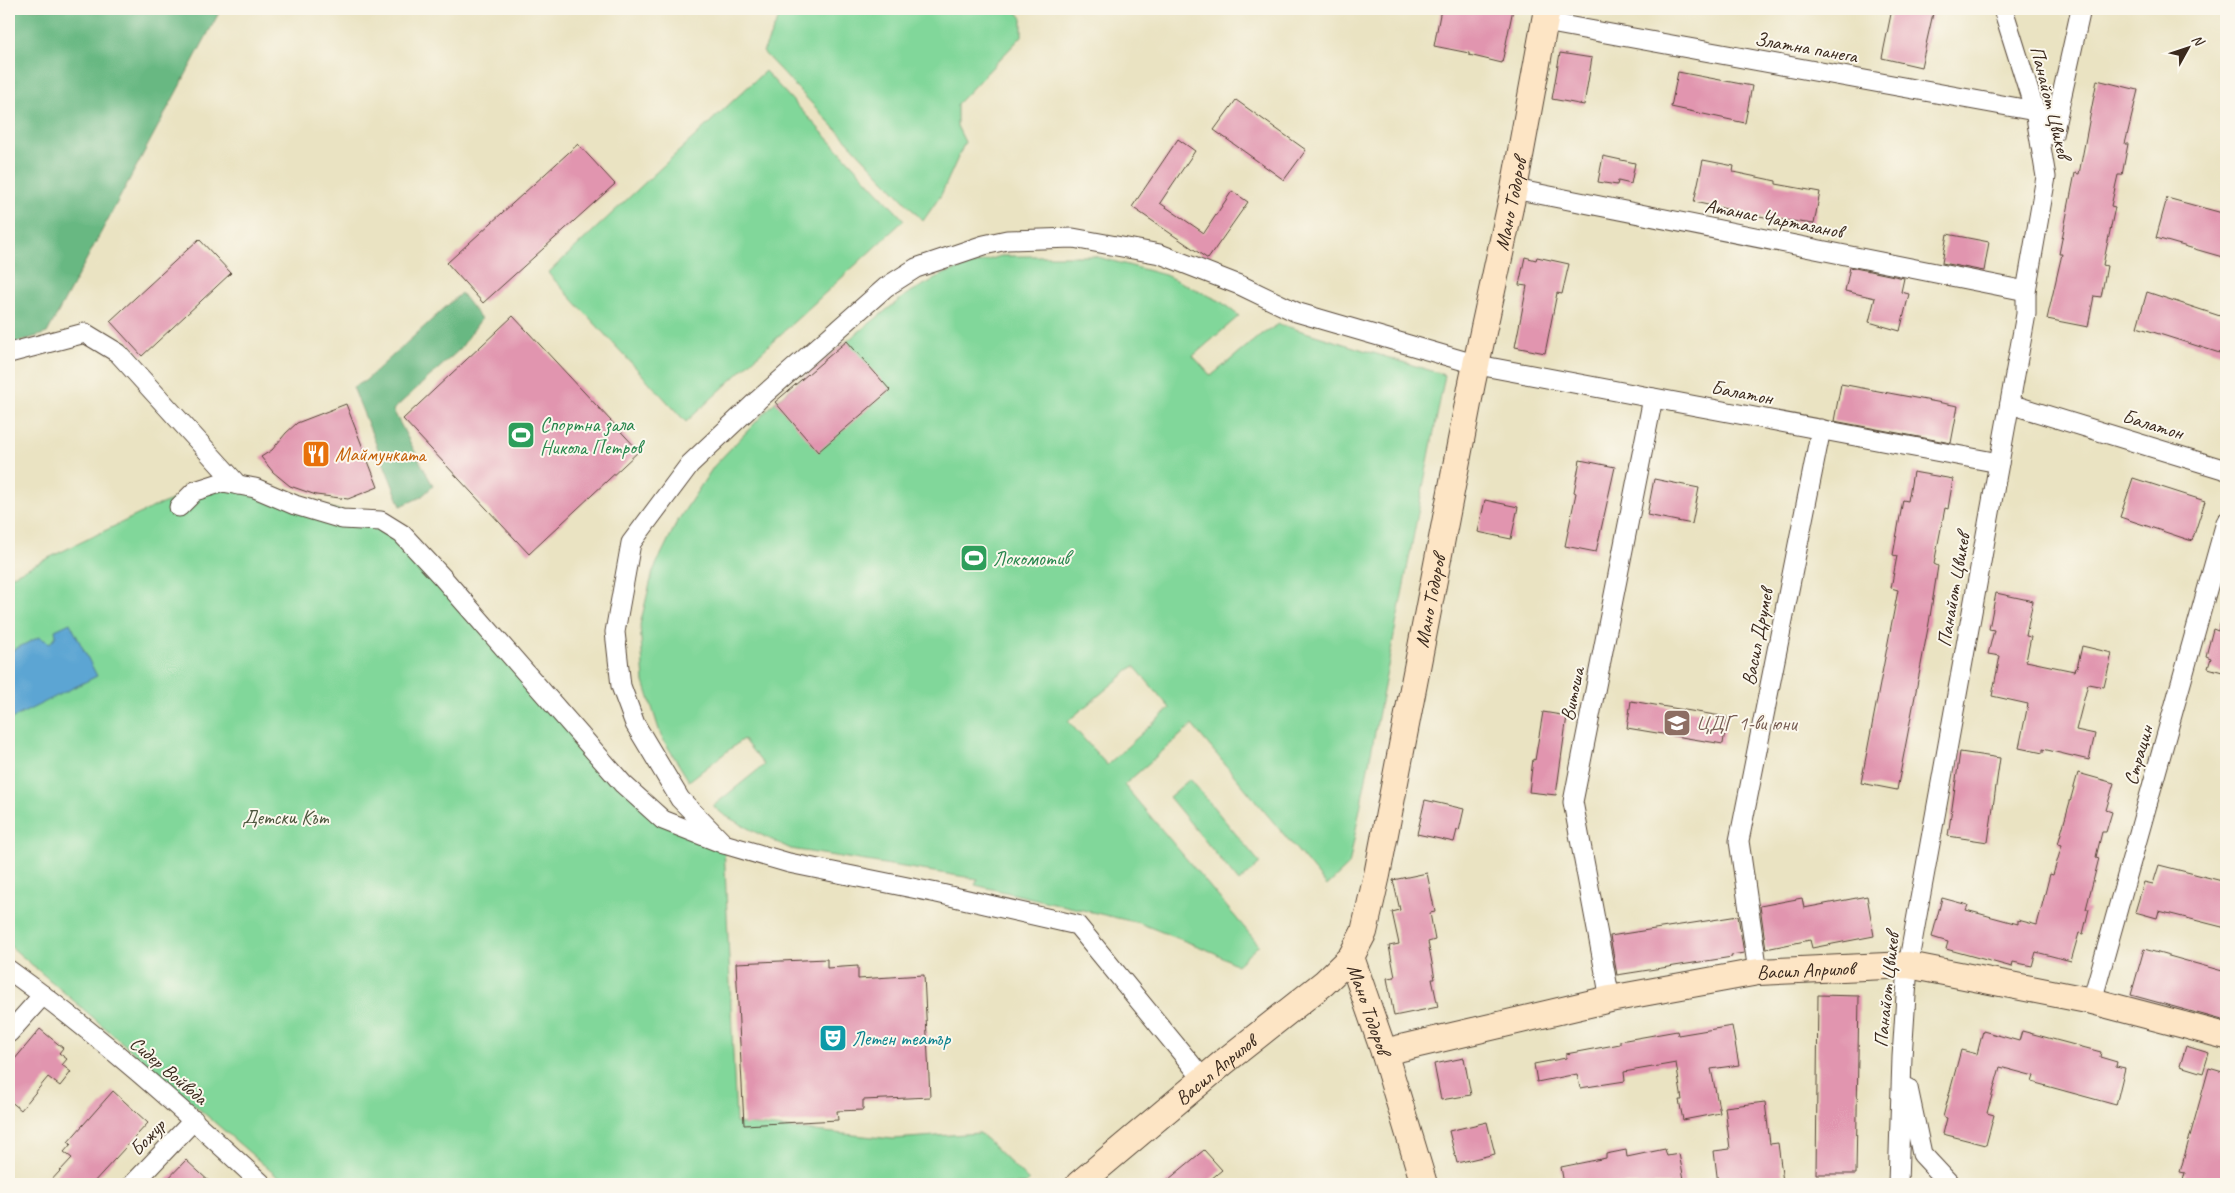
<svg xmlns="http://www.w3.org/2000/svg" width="2235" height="1193" font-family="Caveat,sans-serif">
<rect width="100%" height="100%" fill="#fbf7ec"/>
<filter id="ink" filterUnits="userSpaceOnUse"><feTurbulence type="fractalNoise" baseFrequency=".02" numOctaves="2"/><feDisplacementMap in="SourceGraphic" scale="10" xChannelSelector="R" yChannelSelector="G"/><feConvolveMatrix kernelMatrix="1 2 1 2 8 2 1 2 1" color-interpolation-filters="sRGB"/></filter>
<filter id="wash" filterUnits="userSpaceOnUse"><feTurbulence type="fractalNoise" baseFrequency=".0096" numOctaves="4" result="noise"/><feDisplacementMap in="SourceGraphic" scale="20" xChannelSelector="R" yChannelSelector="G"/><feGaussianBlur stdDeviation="1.12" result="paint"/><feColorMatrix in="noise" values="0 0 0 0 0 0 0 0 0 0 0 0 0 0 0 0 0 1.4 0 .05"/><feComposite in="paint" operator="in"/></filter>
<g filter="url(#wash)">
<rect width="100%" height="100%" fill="#eae3c2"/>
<g fill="#81d79a" stroke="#5e805c" fill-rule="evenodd">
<polygon points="783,9 1014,9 1022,18 1022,36 957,104 957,126 965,142 941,195 923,221 763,52"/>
<polygon points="765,71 904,220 686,422 548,273"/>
<path d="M 1001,256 L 1094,256 L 1165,275 L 1220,301 L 1239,316 L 1193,356 L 1211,376 L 1258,337 L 1279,324 L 1445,375 L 1349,865 L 1327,886 L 1192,725 L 1124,785 L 1259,945 L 1237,965 L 1213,952 L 1139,923 L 975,885 L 978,879 L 791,849 L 753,831 L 724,815 L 713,806 L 764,765 L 743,739 L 689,781 L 661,736 L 644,682 L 640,625 L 653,571 L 677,522 L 714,466 L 775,402 L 847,341 L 907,294 L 946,273 ZM 1134,666 L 1170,708 L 1107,765 L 1068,721 Z"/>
<polygon points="255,488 381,521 623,784 724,844 736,1123 893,1139 980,1133 1029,1181 1025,1184 286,1184 9,945 9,577 154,507 195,491"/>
<polygon points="1190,779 1260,863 1239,882 1169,797"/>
</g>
<g fill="#68b882" stroke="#527150">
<polygon points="9,9 221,9 47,333 9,345"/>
<polygon points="461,293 481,319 460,349 393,410 433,486 421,497 401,506 353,387 365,381"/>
</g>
<polygon fill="#5ca5d3" stroke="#4c6878" points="70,623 97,676 9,720 9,652 39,637 50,643 56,636 55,630"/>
<g id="blocks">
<g fill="#e195af">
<polygon points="1441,9 1513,9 1502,63 1469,55 1469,53 1434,46"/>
<polygon points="1892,9 1934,9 1921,67 1882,58"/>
<polygon points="1560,53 1592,58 1584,105 1552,99"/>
<polygon points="1678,72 1752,86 1745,123 1671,107"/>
<polygon points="2097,80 2138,90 2125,144 2128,144 2122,175 2118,175 2111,206 2115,207 2103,265 2107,266 2101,297 2094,296 2088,327 2047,319 2062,254 2059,254 2075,173 2079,174"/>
<polygon points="1236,100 1306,150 1284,180 1214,130"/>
<polygon points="1178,139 1195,151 1160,203 1204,233 1232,191 1248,202 1208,259 1132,207"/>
<polygon points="578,144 615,184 483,303 447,263"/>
<polygon points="1603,156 1635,163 1631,184 1618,181 1617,185 1598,182"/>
<polygon points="1703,160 1734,166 1733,172 1776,181 1776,184 1820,192 1814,224 1769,218 1694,202"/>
<polygon points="2167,198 2226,214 2226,258 2156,238"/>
<polygon points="1947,234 1989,242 1984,271 1942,263"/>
<polygon points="199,239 231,273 142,356 110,321"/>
<polygon points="1525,257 1536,260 1537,257 1569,264 1562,294 1557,293 1545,353 1515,347 1527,286 1519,285"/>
<polygon points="1850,267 1904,278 1901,292 1909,294 1900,331 1869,322 1875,298 1845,291"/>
<polygon points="2147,292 2226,318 2226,355 2137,327"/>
<polygon points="513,316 639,451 529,554 403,419"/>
<polygon points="847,341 890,390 818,452 775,402"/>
<polygon points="1841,384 1958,406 1951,443 1834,421"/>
<polygon points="346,404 378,487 348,499 316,495 290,486 273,472 261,457 272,450 286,433 297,423"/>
<polygon points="1580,460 1615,467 1596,552 1565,546 1576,493 1574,492"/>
<polygon points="1913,472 1953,479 1948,509 1945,508 1934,564 1938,566 1929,623 1897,790 1861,783 1898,590 1891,588 1897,556 1893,555 1903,500 1908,501"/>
<polygon points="2133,478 2205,501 2192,541 2120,517"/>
<polygon points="1654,479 1699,488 1692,524 1647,515"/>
<polygon points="1485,500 1518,507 1511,539 1478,532"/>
<polygon points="1996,593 2033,601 2026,636 2031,637 2026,661 2074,671 2075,668 2077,668 2082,646 2112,653 2104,687 2088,684 2076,730 2095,734 2089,760 2043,749 2043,753 2019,748 2028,704 1992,696 2000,656 1988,654 1994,630 1989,629"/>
<polygon points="2221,621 2226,622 2226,673 2208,668 2211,658 2206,656 2213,629 2218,631"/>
<polygon points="1631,701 1727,717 1723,744 1627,728"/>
<polygon points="1543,712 1567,716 1556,795 1529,792 1533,759 1535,760"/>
<polygon points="1960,752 2000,758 1988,842 1948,836"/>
<polygon points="2078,773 2114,783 2106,810 2112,812 2106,832 2102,832 2096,857 2099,858 2086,909 2089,909 2083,934 2079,933 2071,961 2036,952 2032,966 2013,962 2012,967 1946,949 1948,942 1932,937 1942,898 1968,905 1966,910 2018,924 2018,920 2037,925 2050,874 2053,875 2062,845 2058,844"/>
<polygon points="1425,800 1464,809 1459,831 1457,830 1454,842 1417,834"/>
<polygon points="2159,865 2226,882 2226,928 2159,911 2157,918 2135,912 2144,882 2153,884"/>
<polygon points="1427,873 1435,912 1430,913 1435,940 1428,942 1435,979 1432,979 1438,1007 1394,1016 1387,978 1395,977 1389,946 1399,944 1392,912 1400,910 1393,880"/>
<polygon points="1867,896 1874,936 1812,948 1810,940 1766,949 1760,906 1802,898 1804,908"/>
<polygon points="1738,916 1744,953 1731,955 1732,957 1617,975 1610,936"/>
<polygon points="2144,949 2226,972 2226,1021 2131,995"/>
<polygon points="827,959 827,968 858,966 858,979 924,975 930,1097 863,1100 863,1110 837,1111 838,1120 744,1125 736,963"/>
<polygon points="1818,995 1859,996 1856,1174 1816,1174"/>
<polygon points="1732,1026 1739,1065 1711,1069 1720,1113 1683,1120 1679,1100 1682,1100 1676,1063 1624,1072 1625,1081 1580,1088 1577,1074 1537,1082 1534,1064 1566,1058 1566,1054 1620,1044 1620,1041 1677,1031 1678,1035"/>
<polygon points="40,1029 63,1048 59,1053 67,1059 62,1065 71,1072 60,1086 48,1077 21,1110 9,1100 9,1066"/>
<polygon points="1983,1031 2019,1041 2022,1031 2101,1052 2100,1057 2117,1062 2116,1066 2125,1068 2116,1105 2032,1082 2034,1076 2000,1067 1987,1113 1994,1115 1986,1145 1943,1134 1947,1118 1943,1117 1961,1050 1977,1054"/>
<polygon points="2186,1046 2209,1053 2203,1073 2180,1066"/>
<polygon points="1464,1058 1471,1095 1441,1100 1434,1064"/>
<polygon points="2209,1068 2226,1073 2226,1184 2182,1184 2185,1173 2180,1172"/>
<polygon points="113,1091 148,1123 92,1184 48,1184 72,1158 64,1152 71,1144 68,1142"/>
<polygon points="1765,1102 1770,1144 1778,1143 1783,1182 1718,1184 1714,1151 1730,1149 1725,1107"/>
<polygon points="1487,1122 1495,1154 1457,1163 1449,1131"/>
<polygon points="1665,1149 1667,1156 1679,1154 1685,1184 1564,1184 1561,1167 1606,1158 1606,1154 1626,1150 1627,1157"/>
<polygon points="1204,1150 1222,1170 1205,1184 1163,1184"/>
<polygon points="186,1160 212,1184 163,1184"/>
</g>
</g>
</g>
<g filter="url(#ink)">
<use href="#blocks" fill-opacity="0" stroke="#554637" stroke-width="1"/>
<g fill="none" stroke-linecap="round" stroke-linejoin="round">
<defs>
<g id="street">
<polyline points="1545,22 2035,111 2055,125"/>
<polyline points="2053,135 2081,9"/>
<polyline points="1514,189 2026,291"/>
<polyline points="9,353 85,333 118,353 238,485"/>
<polyline points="2010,404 2226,470"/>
<polyline points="179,507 195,491 223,482 255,488 295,505 342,519 381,521 402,534 443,578 623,784 663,820 724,844 789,863 937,893 1077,925 1204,1080"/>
<polyline points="724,844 680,799 635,724 621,686 615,632 631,543 690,464 758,400 886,287 916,268 984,245 1007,240 1073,238 1160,254 1242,286 1296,312 1478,365 1999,463"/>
<path d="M 9,970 C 98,1034 182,1109 262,1184"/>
<polyline points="1758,972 1739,841 1821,429"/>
<polyline points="1610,999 1573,802 1653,398"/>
<polyline points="2092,1001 2226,522"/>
<polyline points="9,1033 43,995"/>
<polyline points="1908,1088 1922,1154 1950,1184"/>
<polyline points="133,1184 194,1120"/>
<polyline points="1898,1184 1902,1057 1908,965 2026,314 2026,291 2046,177 2035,111 2003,9"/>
</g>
<g id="secondary">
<path id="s1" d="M 1351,957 L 1384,1052 L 1424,1184"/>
<path id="s2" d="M 1384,1052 L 1610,999 L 1758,972 L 1908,965 L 2092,1001 L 2226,1036"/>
<path id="s3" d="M 1079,1184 L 1224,1062 L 1324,983 L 1351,957 L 1364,932 L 1377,875 L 1472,383 L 1514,189 L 1547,9"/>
</g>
</defs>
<use href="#street" stroke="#554637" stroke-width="21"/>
<use href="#secondary" stroke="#554637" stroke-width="28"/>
<use href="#street" stroke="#fff" stroke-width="19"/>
<use href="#secondary" stroke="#fde5c5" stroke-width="26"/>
</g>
</g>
<defs>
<symbol id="stadium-square" viewBox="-11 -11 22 22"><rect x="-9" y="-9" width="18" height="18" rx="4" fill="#2e9e5b" stroke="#fbf7ec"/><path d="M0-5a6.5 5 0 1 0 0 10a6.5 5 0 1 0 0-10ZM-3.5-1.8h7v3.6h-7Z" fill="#fff"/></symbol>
<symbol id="restaurant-square" viewBox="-11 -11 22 22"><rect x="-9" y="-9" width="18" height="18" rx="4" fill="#e8710a" stroke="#fbf7ec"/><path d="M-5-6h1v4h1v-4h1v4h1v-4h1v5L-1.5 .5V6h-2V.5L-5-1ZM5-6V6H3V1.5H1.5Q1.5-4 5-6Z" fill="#fff"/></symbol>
<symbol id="school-square" viewBox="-11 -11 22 22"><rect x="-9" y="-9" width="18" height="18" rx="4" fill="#8d6e63" stroke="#fbf7ec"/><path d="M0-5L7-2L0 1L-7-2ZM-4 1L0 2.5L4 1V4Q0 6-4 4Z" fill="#fff"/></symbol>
<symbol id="theatre-square" viewBox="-11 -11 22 22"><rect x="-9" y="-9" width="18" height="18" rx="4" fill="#0f9aa8" stroke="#fbf7ec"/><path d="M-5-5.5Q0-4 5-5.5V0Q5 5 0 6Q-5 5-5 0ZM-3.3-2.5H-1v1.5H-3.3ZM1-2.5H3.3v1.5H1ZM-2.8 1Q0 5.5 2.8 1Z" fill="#fff"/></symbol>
</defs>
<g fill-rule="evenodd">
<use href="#stadium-square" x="505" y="419" width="32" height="32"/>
<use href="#restaurant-square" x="300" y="438" width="32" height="32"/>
<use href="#stadium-square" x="958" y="542" width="32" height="32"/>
<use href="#school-square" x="1661" y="707" width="32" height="32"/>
<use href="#theatre-square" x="817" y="1022" width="32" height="32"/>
</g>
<g text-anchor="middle" stroke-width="4" stroke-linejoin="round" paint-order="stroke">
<g font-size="20" fill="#3b2a1e" stroke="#fbf7ec">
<text transform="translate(1806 47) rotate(10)" y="7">Златна панега</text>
<text transform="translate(2051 102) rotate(76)" y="7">Панайот Цвикев</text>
<text dy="7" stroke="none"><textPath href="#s3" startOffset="1125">Мано Тодоров</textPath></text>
<text transform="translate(1774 218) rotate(11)" y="7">Атанас Чартазанов</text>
<text transform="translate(1742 392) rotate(11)" y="7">Балатон</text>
<text transform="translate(2153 424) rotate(17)" y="7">Балатон</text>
<text transform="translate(1953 590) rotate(-80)" y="7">Панайот Цвикев</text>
<text dy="7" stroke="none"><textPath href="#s3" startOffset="720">Мано Тодоров</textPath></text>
<text transform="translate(1757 637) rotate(-79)" y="7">Васил Друмев</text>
<text transform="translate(1572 694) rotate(-78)" y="7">Витоша</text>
<text transform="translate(2138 755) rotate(-74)" y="7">Страцин</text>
<text dy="7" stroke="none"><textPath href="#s2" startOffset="430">Васил Априлов</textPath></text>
<text transform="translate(1886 990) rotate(-84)" y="7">Панайот Цвикев</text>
<text dy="7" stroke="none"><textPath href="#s1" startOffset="55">Мано Тодоров</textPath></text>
<text transform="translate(169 1070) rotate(40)" y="7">Сидер Войвода</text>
<text dy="7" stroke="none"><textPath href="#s3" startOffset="178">Васил Априлов</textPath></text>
<text transform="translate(147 1137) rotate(-47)" y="7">Божур</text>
</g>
<g font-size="20" fill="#27864d" stroke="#fbf7ec" text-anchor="start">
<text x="540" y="431">Спортна зала<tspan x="540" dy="23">Никола Петров</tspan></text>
<text x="993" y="565">Локомотив</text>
</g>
<g font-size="20" fill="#c56008" stroke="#fbf7ec" text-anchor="start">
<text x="335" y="461">Маймунката</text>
</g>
<g font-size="20" fill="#785e54" stroke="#fbf7ec" text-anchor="start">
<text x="1696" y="730">ЦДГ 1-ви юни</text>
</g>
<g font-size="20" fill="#4c553d" stroke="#fbf7ec">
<text x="285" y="824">Детски Кът</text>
</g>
<g font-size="20" fill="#0d838f" stroke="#fbf7ec" text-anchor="start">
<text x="852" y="1045">Летен театър</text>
</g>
</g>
<rect width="2235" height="1193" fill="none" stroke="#fbf7ec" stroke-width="30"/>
<g transform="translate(2188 48) rotate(50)" stroke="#fbf7ec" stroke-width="4" paint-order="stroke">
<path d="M0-4L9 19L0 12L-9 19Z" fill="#3b2a1e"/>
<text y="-8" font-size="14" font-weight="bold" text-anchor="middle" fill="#3b2a1e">N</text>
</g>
</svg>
